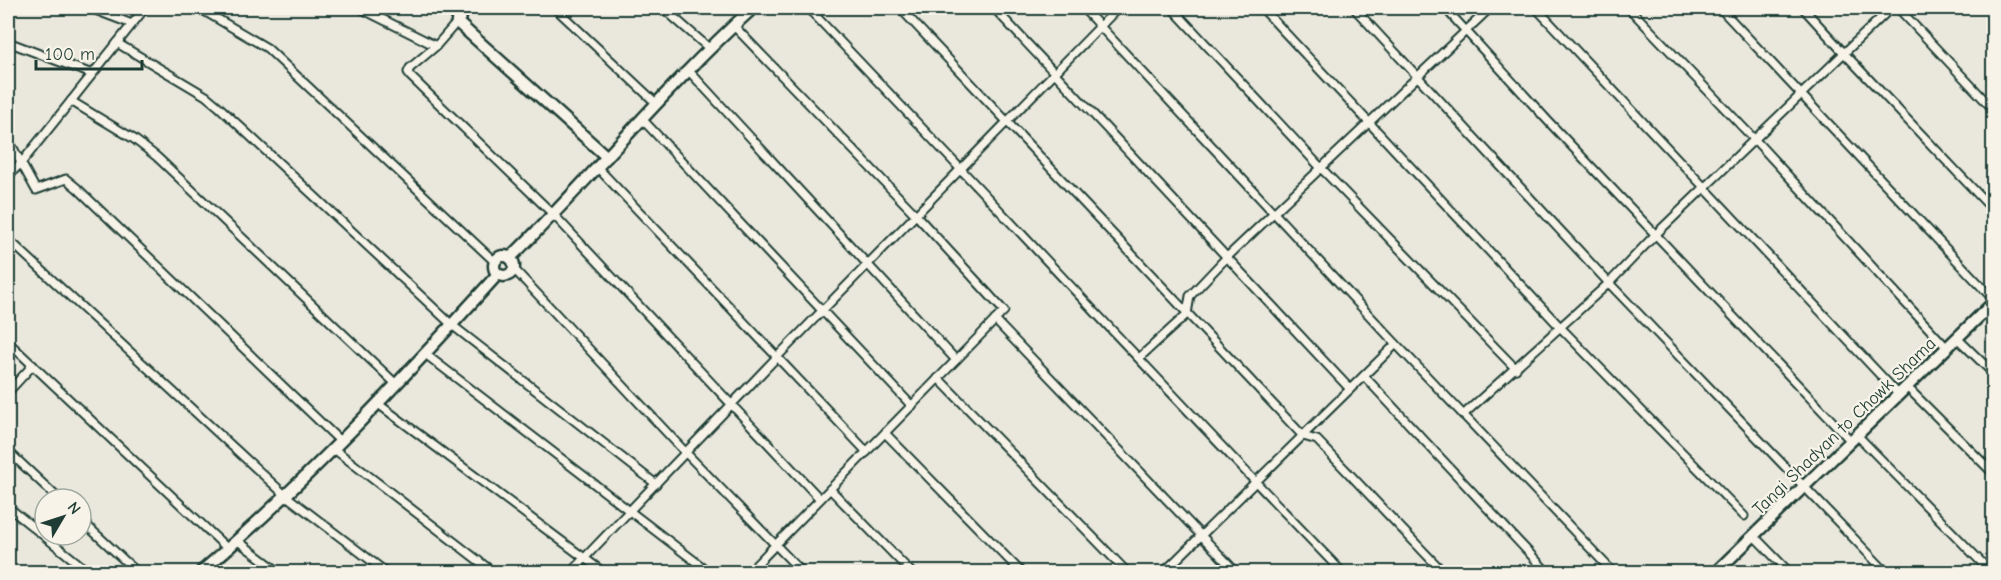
<svg xmlns="http://www.w3.org/2000/svg" width="2001" height="580" font-family="'Comic Neue',sans-serif">
<rect width="100%" height="100%" fill="#eae8dd"/>
<filter id="ink" filterUnits="userSpaceOnUse"><feTurbulence type="fractalNoise" baseFrequency=".0167" numOctaves="2"/><feDisplacementMap in="SourceGraphic" scale="12" xChannelSelector="R" yChannelSelector="G"/><feConvolveMatrix kernelMatrix="1 2 1 2 8 2 1 2 1" color-interpolation-filters="sRGB"/></filter>
<g filter="url(#ink)">
<g fill="none" stroke-linecap="round" stroke-linejoin="round">
<defs>
<g id="street">
<polyline points="90,8 132,24"/>
<polyline points="199,8 267,48 495,262"/>
<polyline points="360,8 436,46"/>
<polyline points="555,8 657,104"/>
<polyline points="663,8 710,49"/>
<path d="M 808,8 C 987,195 1162,386 1342,572"/>
<polyline points="900,8 1303,436 1317,440 1443,572"/>
<polyline points="994,8 1350,389"/>
<polyline points="1083,8 1396,344 1613,572"/>
<polyline points="1172,8 1321,168 1516,369"/>
<polyline points="1262,8 1561,328 1744,516"/>
<polyline points="1354,8 1609,283 1886,572"/>
<polyline points="1445,8 1548,121 1851,441"/>
<polyline points="1536,8 1899,395"/>
<polyline points="1629,8 1755,140 1947,348"/>
<polyline points="1720,8 1994,300"/>
<polyline points="1803,8 1844,53 1994,211"/>
<polyline points="1898,8 1994,110"/>
<polyline points="1987,8 1994,14"/>
<polyline points="457,22 436,46 410,68 408,72 410,76 554,215 820,499"/>
<polyline points="733,25 916,215 1004,311 749,572"/>
<polyline points="8,42 92,74"/>
<polyline points="117,43 206,96 218,106 452,325 656,484"/>
<polyline points="689,71 956,360"/>
<polyline points="71,101 145,8"/>
<polyline points="642,119 912,406"/>
<polyline points="8,139 36,190 66,179 77,188 340,441"/>
<polyline points="597,167 867,452"/>
<polyline points="8,176 22,162 71,101 134,139 157,157 395,383"/>
<polyline points="8,239 285,495 386,572"/>
<polyline points="514,269 686,453 802,572"/>
<polyline points="995,320 1236,572"/>
<polyline points="1957,338 1994,374"/>
<polyline points="8,342 228,549"/>
<polyline points="424,353 709,572"/>
<polyline points="1139,358 1187,314 1190,296 1226,258 1490,8"/>
<polyline points="1364,376 1547,572"/>
<polyline points="938,378 1127,572"/>
<polyline points="1907,387 1994,474"/>
<polyline points="8,392 33,365"/>
<polyline points="377,403 603,572"/>
<polyline points="1463,415 1609,283 1655,235 1891,8"/>
<polyline points="885,433 1021,572"/>
<polyline points="1857,435 1991,572"/>
<polyline points="334,449 493,572"/>
<polyline points="8,451 59,499"/>
<polyline points="830,489 911,572"/>
<polyline points="8,507 89,572"/>
<polyline points="81,520 137,572"/>
<polyline points="1754,536 1789,572"/>
<polyline points="238,541 279,572"/>
<polyline points="571,572 777,357 1118,8"/>
<polyline points="1164,572 1396,344"/>
</g>
<g id="secondary">
<polyline points="466,8 457,22 607,157"/>
<circle cx="504" cy="266" r="10"/>
<path d="M 510,258 C 593,177 666,86 753,8"/>
<path d="M 201,572 C 307,481 404,378 498,274"/>
</g>
<polyline id="primary" points="1716,572 1994,302"/>
</defs>
<use href="#street" stroke="#1f3d34" stroke-width="11"/>
<use href="#secondary" stroke="#1f3d34" stroke-width="15"/>
<use href="#primary" stroke="#1f3d34" stroke-width="15"/>
<use href="#street" stroke="#f7f3e8" stroke-width="7"/>
<use href="#secondary" stroke="#f7f3e8" stroke-width="10"/>
<use href="#primary" stroke="#f7f3e8" stroke-width="10"/>
</g>
</g>
<g text-anchor="middle" stroke-width="4.5" stroke-linejoin="round" paint-order="stroke">
<g font-size="18" fill="#1f3d34" stroke="#f7f3e8">
<text transform="translate(1844 426) rotate(-44)" y="6">Tangi Shadyan to Chowk Shama</text>
</g>
</g>
<rect width="2001" height="580" fill="none" stroke="#f7f3e8" stroke-width="30"/>
<rect x="15" y="15" width="1971" height="550" fill="none" stroke="#1f3d34" stroke-width="2" filter="url(#ink)"/>
<g transform="translate(63 517) rotate(51)"><circle r="28" fill="#f7f3e8" stroke="#a1aaa0" stroke-width="1.5"/>
<path d="M0-4.5L10 22L0 15L-10 22Z" fill="#1f3d34"/>
<text y="-9" font-size="16" font-weight="bold" text-anchor="middle" fill="#1f3d34">N</text>
</g>
<path d="M36 60v9h106v-9" fill="none" stroke="#1f3d34" stroke-width="3"/>
<text x="45" y="60" font-size="18" fill="#1f3d34" stroke="#f7f3e8" stroke-width="4.5" paint-order="stroke">100 m</text>
</svg>
